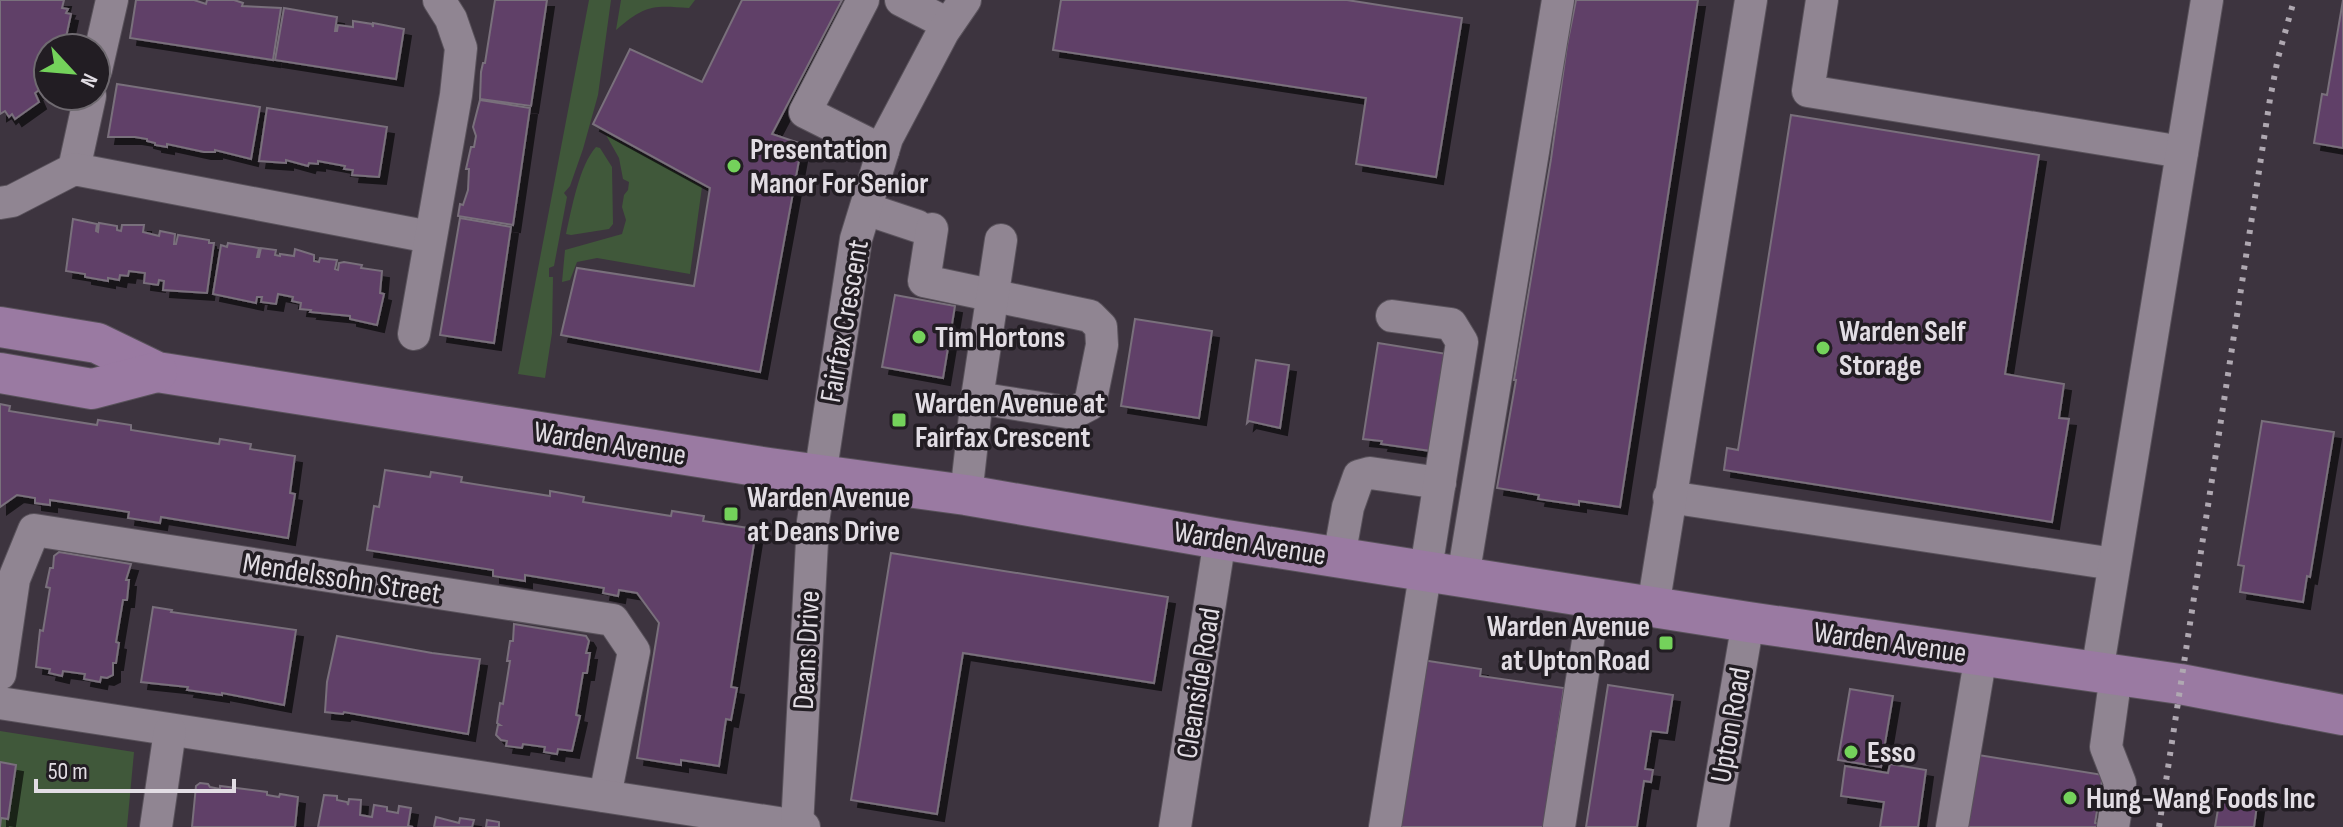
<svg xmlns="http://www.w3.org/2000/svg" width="2343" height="827" font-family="'Sofia Sans Condensed',sans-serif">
<defs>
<filter id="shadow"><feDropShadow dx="7" dy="7" stdDeviation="0" flood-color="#0009"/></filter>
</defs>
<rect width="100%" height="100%" fill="#3d343f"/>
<g fill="#40583a">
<polygon points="589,0 611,0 598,95 583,149 570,186 564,193 567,197 554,266 549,268 549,277 553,277 552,333 545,378 518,374"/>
<path d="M 621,0 L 695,0 L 689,8 C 652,5 645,5 616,30 Z"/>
<polygon points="606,135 702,187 690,274 597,258 577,262 570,280 562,282 565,250 622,234 626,220 622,207 624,195 628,190 629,182 623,179 619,158"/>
<path d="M 596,147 L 600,148 L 612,167 L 613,224 L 609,229 L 571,235 L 566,234 C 572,208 579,166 596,147 Z"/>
<polygon points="0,731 134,752 127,827 0,827"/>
</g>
<g fill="#604068" stroke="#796f7b" stroke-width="2" filter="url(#shadow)">
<polygon points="0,0 64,0 62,8 68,9 66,13 71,14 65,42 54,42 52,48 48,48 48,65 43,87 35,93 39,102 15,119 12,114 9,117 5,111 0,114"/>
<polygon points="136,0 194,0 206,4 207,0 234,0 243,3 242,6 281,8 273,60 130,38"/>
<polygon points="495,0 547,0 531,106 480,99 481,72 483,63 485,63"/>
<polygon points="742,0 842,0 772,134 802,144 760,372 561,335 577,268 694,286 710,188 593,124 630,49 702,82"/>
<polygon points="1061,0 1347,0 1462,18 1436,177 1356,164 1366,98 1053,50"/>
<polygon points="1576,0 1698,0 1620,507 1579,501 1579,505 1538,499 1539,495 1497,488 1516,380 1514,380 1551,159 1567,45"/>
<polygon points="2343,0 2343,148 2314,143 2322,94 2327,95"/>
<polygon points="284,8 337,17 335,31 337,31 338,25 353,27 353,21 372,24 373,27 373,23 404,29 396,79 275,60"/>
<polygon points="117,84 260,107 251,159 215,150 215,152 204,152 167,144 167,147 155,145 155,143 147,141 147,139 135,137 108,137"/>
<polygon points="480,100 530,108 513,225 458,216 460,204 463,205 468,190 469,169 466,169 471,147 474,147 476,136 473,127"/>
<polygon points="267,108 387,127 379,177 352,175 353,170 344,169 345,166 318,161 318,164 309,163 308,166 286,160 286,163 259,161"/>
<polygon points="1791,115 2039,155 2005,374 2064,384 2059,418 2069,419 2052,522 1724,470 1727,448 1738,450"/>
<polygon points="460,218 511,227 494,343 440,335"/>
<polygon points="73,219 97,224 96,231 98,232 99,223 117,226 117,230 121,231 122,225 144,225 143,232 159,236 160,231 175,234 174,244 176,244 178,235 209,240 209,243 214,243 207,293 163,290 164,281 159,280 158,285 144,283 145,273 129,271 128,276 120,275 119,280 108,278 108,281 85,277 85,274 66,271"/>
<polygon points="228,243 259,248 257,257 259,257 261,248 276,250 275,255 280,256 280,254 294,256 295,249 314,255 314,261 319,262 320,258 337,260 335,269 338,270 339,263 344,262 362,265 361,268 382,271 380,293 384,294 377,325 350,319 350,316 310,312 311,310 300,309 301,303 292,301 293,297 278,294 276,304 261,302 262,297 257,297 256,303 213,294 221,245 227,247"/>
<polygon points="895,295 955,306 943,378 882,367"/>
<polygon points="1135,319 1212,331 1199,418 1121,406"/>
<polygon points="1378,343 1447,354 1431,451 1381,444 1382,441 1363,439"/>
<polygon points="1256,360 1289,365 1280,428 1249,421 1247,423"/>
<polygon points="0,404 10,406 9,411 97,425 98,420 131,425 131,430 219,444 220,439 251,444 250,449 295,456 290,493 295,494 288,538 161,517 160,523 128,518 129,512 50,500 50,505 35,503 35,498 17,495 0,507"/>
<polygon points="2262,421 2334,432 2310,577 2307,576 2303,602 2240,592 2244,566 2238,565"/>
<polygon points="385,470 430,477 431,472 462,477 461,482 550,496 550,491 584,497 583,502 671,516 672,511 704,516 703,521 748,528 755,537 731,687 737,688 731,720 726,719 719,766 681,760 681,765 637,758 659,623 637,593 619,590 618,596 603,593 604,588 525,575 525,581 493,576 493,570 367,550 374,506 379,507"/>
<polygon points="59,552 131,564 126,580 129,580 127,600 123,600 116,642 119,643 116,663 113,663 113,675 107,678 101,677 100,682 84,679 85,674 63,671 62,676 49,673 50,669 36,667 40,630 43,631 50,588 46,587 50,568 53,568 54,556"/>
<polygon points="891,553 1168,597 1154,683 963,653 937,814 851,800"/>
<polygon points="153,607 172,610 171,612 296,630 284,705 222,693 222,695 187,690 188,687 141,682"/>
<polygon points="514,624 586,636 589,641 586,653 590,653 587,673 583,673 576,715 580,716 572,751 558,749 557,754 544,752 545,747 523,744 522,748 506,746 507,741 501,740 496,735 498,725 500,725 497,723 500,703 503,704 510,661 507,661 510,641 513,641"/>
<polygon points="337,636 432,653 480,659 468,734 344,712 343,714 325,712 327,682"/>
<polygon points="1422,660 1481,669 1480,676 1564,688 1544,827 1393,827"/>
<polygon points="1608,685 1673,695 1667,733 1651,731 1645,769 1653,770 1651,782 1644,781 1637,827 1586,827"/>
<polygon points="1850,689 1893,696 1881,767 1838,760"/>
<polygon points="1972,754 2103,775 2095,823 2101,824 2101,827 1954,827"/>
<polygon points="0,762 16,765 8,819 1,818 0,827"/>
<polygon points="1890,764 1926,770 1918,827 1880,827 1884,802 1841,796 1845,766 1888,773"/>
<polygon points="200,783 208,784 210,787 220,789 220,786 267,792 267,795 279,797 280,794 298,797 295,827 192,827 196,786"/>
<polygon points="2221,792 2258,798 2254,827 2215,827"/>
<polygon points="324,795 337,796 337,800 347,802 348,805 349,799 361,800 360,815 372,817 374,805 387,807 387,811 398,813 399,806 411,808 408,826 413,827 318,827"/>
<polygon points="436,817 459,823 460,818 474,820 472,827 434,827"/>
<polygon points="487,820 499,822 499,827 486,827"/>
</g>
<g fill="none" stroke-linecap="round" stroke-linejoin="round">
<defs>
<g id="minor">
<polyline points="863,0 805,112 883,151"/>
<polyline points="901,0 948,24"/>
<polyline points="1822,0 1808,91 2182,152"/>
<polyline points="96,70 112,0"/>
<polyline points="74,169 90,96"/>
<polyline points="0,203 12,201 74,169 430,237"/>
<polyline points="866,209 917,226"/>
<polyline points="932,229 924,281 1090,316 1101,327 1102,345 1090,404 1073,413 977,398"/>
<polyline points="414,334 456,95 461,48 451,19 439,0"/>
<polyline points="966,495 977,398 1001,240"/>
<polyline points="1669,497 2114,564"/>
<polyline points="1339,557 1348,507 1359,476 1370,473 1440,483"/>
<polyline points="1463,577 1558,0"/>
<polyline points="1653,607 1751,0"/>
<polyline points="2097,672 2207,0"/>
<polyline points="0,674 14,579 34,530 613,620 634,651 605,796"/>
<polyline points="0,703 804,827"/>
<polyline points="156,827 170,731"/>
<polyline points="797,827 813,522 856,239 887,138 943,32 965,0"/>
<polyline points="1175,827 1220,539"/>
<polyline points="1385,827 1462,342 1451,324 1392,316"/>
<polyline points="1559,827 1595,596"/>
<polyline points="1713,827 1748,622"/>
<polyline points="1952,827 1981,655"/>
<polyline points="2113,827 2120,783 2106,747 2116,675"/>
</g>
<g id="major">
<polyline points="0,327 97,343 157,372 769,468 966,495 1220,539 1748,622 2180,684 2343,715"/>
<polyline points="0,373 92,389 157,372"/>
</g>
</defs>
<use href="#minor" stroke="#59525b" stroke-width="34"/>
<use href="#major" stroke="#59525b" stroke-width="42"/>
<use href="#minor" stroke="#908592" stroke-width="32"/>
<use href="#major" stroke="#9a7aa2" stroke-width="40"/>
<polyline stroke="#afa8b1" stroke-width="6" stroke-dasharray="4 8" stroke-linecap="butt" points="2159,827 2270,99 2278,58 2294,0"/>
</g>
<g fill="#74d25b" stroke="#221d23" stroke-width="3">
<circle cx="734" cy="166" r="8"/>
<circle cx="919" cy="337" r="8"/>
<circle cx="1823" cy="348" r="8"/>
<rect x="891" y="412" width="16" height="16" rx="4"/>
<rect x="723" y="506" width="16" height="16" rx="4"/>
<rect x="1658" y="635" width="16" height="16" rx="4"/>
<circle cx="1851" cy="752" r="8"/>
<circle cx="2070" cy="798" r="8"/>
</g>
<g text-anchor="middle" stroke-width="7" stroke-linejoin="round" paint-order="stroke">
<g font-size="30" font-weight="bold" fill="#e2dde4" stroke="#221d23" text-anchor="start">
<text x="750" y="159">Presentation<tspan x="750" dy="34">Manor For Senior</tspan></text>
<text x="1839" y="341">Warden Self<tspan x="1839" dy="34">Storage</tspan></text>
<text x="935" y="347">Tim Hortons</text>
<text x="915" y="413">Warden Avenue at<tspan x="915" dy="34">Fairfax Crescent</tspan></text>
<text x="747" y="507">Warden Avenue<tspan x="747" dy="34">at Deans Drive</tspan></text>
<text x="1650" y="636" text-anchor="end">Warden Avenue<tspan x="1650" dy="34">at Upton Road</tspan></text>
<text x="1867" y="762">Esso</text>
<text x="2086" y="808">Hung-Wang Foods Inc</text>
</g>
<g font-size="30" fill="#e2dde4" stroke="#221d23">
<text transform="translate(844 321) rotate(-80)" y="10">Fairfax Crescent</text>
<text transform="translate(610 443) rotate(9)" y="10">Warden Avenue</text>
<text transform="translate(1250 543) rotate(9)" y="10">Warden Avenue</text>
<text transform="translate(342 578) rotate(9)" y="10">Mendelssohn Street</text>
<text transform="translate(1890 642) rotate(8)" y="10">Warden Avenue</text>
<text transform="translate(806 650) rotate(-87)" y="10">Deans Drive</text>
<text transform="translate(1198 683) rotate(-81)" y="10">Cleanside Road</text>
<text transform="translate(1730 725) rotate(-80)" y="10">Upton Road</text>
</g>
</g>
<g transform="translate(72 72) rotate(116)"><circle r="38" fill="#221d23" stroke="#6f6a70" stroke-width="2"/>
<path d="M0-6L14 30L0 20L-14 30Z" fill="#74d25b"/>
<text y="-12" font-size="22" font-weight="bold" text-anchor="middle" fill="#e2dde4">N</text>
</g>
<path d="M36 779v12h198v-12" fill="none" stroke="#e2dde4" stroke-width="4"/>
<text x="48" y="779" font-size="24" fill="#e2dde4" stroke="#221d23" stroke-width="6" paint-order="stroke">50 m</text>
</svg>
